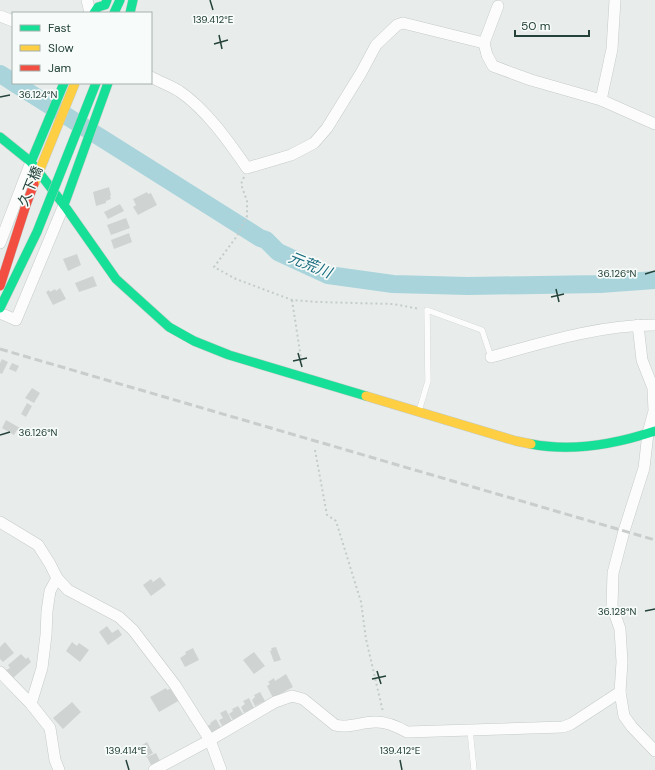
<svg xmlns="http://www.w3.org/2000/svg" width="655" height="770" font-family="'DM Sans','Noto Sans JP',sans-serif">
<rect width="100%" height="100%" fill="#e8edeb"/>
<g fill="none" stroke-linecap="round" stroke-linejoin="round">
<g stroke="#a9d4db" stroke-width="18">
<polyline points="0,74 13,82"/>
<polyline points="14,83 260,238 266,240 278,252 328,275 393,284 468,286 600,284 655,280"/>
</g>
</g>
<g fill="#cfd4d2">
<polygon points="109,187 111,195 110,196 111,199 106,201 106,203 96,206 93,192"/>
<polygon points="147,192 148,194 151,193 157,205 138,215 133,207 136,205 133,199"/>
<polygon points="120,204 124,211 108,219 104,212"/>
<polygon points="126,218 130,228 111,235 107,225"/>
<polygon points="129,233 132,242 114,249 111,240"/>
<polygon points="77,254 81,265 68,271 63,259"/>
<polygon points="93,276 97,286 79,292 75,283"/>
<polygon points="60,288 66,299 53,305 46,292 49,290 50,292 55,289 56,291"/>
<polygon points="2,359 8,362 2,374 0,373 0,363"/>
<polygon points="12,363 19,366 16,372 9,369"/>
<polygon points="32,388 40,393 34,403 25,398"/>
<polygon points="27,403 32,406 26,417 21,414"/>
<polygon points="6,420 20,428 19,431 17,430 14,435 2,428"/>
<polygon points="160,577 166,585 151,596 143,585 151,579 153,582"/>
<polygon points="107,626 112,633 118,629 122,635 108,645 99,632"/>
<polygon points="5,642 14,653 3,662 0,659 0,647"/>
<polygon points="72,642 77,646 79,643 89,650 80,662 66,651"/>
<polygon points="276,647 281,660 274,662 270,651 272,650 271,648"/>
<polygon points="193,648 199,660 185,667 180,658 186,654 185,652"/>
<polygon points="254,652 265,666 254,674 243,660"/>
<polygon points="21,654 26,659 28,657 31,662 13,678 6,670 10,668 8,665"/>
<polygon points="286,674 293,687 273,698 267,686 270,684 268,682 274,678 275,681"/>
<polygon points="173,687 180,700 159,712 150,697 166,688 167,690"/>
<polygon points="260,692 265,701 255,706 252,700 255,697 254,695"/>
<polygon points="249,698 254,708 244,713 241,707 245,704 243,701"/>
<polygon points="72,702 81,712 63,729 53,718"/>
<polygon points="238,706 243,714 233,720 229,714 233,711 232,709"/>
<polygon points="226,710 232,721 222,726 219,720 223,718 220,713"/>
<polygon points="216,719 221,728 211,733 207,726 211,724 210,723"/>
<polygon points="147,742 153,753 146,757 139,747"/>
<polygon points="156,753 161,763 152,767 147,757"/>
</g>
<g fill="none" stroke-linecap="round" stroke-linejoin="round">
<defs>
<g id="lane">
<polyline points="419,411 428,381 427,310 482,330 491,357"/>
<polyline points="470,730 474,770"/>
</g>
<g id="street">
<polyline points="87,0 90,13"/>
<polyline points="498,6 484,43 487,55 493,66 531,80 601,100 655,124"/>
<polyline points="0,16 13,21"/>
<path d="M 151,77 C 160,82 171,86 179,91 C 206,109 229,142 247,168 L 291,155 L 314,143 L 327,128 L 361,73 L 376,45 L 397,25 L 403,23 L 484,43"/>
<polyline points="601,100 612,49 615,0"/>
<polyline points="0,243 31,162"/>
<polyline points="0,313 16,320 64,205"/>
<polyline points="638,325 642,360 653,388 654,411 648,433 644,468 624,531 613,573 612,606 620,629 622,662 620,692 624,716 632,727 655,751"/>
<path d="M 491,357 C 545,342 599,325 655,325"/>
<polyline points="0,522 38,545 50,564 57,578 68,590 119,617 133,630 175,685 210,740 221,770"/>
<polyline points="0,672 31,704 50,728 55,760 59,770"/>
<polyline points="31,704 42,668 46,635 47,611 50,591 57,578"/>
<path d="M 154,770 L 210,740 L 275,702 L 292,696 L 303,699 L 335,725 C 349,729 363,721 377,722 C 388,722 398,727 407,732 L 563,727 L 571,724 L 620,692"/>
</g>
<g id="fast">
<polyline points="94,13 98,7 105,5 107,0"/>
<polyline points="114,13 120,0"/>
<polyline points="130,13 133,0"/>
<polyline points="0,137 31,162 64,205 116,279 169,327 194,341 229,355 366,396"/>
<polyline points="31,162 64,83"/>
<polyline points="64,205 108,83"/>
<path d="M 531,444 C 572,452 616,444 655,431"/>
</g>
<polyline id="slow" points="366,396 516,441 531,444"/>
</defs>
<use href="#lane" stroke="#c5cac8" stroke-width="6"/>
<use href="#street" stroke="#c5cac8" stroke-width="12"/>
<use href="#fast" stroke="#c3cbc8" stroke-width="10"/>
<use href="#slow" stroke="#c3cbc8" stroke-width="10"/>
<g stroke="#c3ccca" stroke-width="2" stroke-dasharray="2 3" stroke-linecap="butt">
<polyline points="244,177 241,184 247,201 247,216 237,236 214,267 236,279 292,300 318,302 393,304 420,309"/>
<polyline points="292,300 302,365"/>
<polyline points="315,450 327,515 336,521 361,602 366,639 383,712"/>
</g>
<use href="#lane" stroke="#fcfcfc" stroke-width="5.5"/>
<use href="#street" stroke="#fcfcfc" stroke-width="11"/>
<use href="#fast" stroke="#16e098" stroke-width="9"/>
<use href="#slow" stroke="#ffcf43" stroke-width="9"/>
<polyline stroke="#c9cdcc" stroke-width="3" stroke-dasharray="8 4" stroke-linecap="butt" points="0,349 655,540"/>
<defs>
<polyline id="fast-bridge" points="0,308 37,232 96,83"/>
<polyline id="slow-bridge" points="34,184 75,83"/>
<polyline id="jam-bridge" points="0,286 26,205 34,184"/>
</defs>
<use href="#fast-bridge" stroke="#c3cbc8" stroke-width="10" stroke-linecap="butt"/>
<use href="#slow-bridge" stroke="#c3cbc8" stroke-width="10" stroke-linecap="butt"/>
<use href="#jam-bridge" stroke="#c3cbc8" stroke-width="10" stroke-linecap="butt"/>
<use href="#fast-bridge" stroke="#16e098" stroke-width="9"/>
<use href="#slow-bridge" stroke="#ffcf43" stroke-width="9"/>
<use href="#jam-bridge" stroke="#f24e42" stroke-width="9"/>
</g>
<path fill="none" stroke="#24423a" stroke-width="1.5" d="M 210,0 L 213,10M 219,35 L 222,49M 214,44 L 228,40M 0,97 L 10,95M 645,274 L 655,271M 556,289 L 559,302M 551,297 L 564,294M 298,353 L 302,367M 293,361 L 307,358M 0,435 L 10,432M 645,611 L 655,609M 377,671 L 381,684M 372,679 L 386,676M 126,760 L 129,770M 400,760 L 402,770"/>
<g text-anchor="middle" stroke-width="3.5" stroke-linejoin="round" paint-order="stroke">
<g font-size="14" fill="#24423a" stroke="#f7fbf9">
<text transform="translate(30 186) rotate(-68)" y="5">久下橋</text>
</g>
<g font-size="15" font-style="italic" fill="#1c6f80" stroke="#f7fbf9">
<text transform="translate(310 265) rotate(22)" y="5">元荒川</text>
</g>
</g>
<g font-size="10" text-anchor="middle" fill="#24423a" stroke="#f7fbf9" stroke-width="3.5" stroke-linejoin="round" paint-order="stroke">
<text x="213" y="23">139.412°E</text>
<text x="38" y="98">36.124°N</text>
<text x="617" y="277">36.126°N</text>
<text x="38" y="436">36.126°N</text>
<text x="617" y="615">36.128°N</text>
<text x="126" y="754">139.414°E</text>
<text x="400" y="754">139.412°E</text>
</g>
<rect x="12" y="12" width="140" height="72" fill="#f7fbf9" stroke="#a3b1ad"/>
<rect x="20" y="25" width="20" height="6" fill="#16e098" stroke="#a3b1ad"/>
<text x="48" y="32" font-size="12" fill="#24423a">Fast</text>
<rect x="20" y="45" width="20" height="6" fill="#ffcf43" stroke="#a3b1ad"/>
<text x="48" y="52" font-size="12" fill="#24423a">Slow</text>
<rect x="20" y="65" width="20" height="6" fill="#f24e42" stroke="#a3b1ad"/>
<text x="48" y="72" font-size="12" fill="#24423a">Jam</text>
<path d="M515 30v6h74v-6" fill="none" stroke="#24423a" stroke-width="2"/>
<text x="521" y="30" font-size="12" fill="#24423a" stroke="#f7fbf9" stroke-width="3" paint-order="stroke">50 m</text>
</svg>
